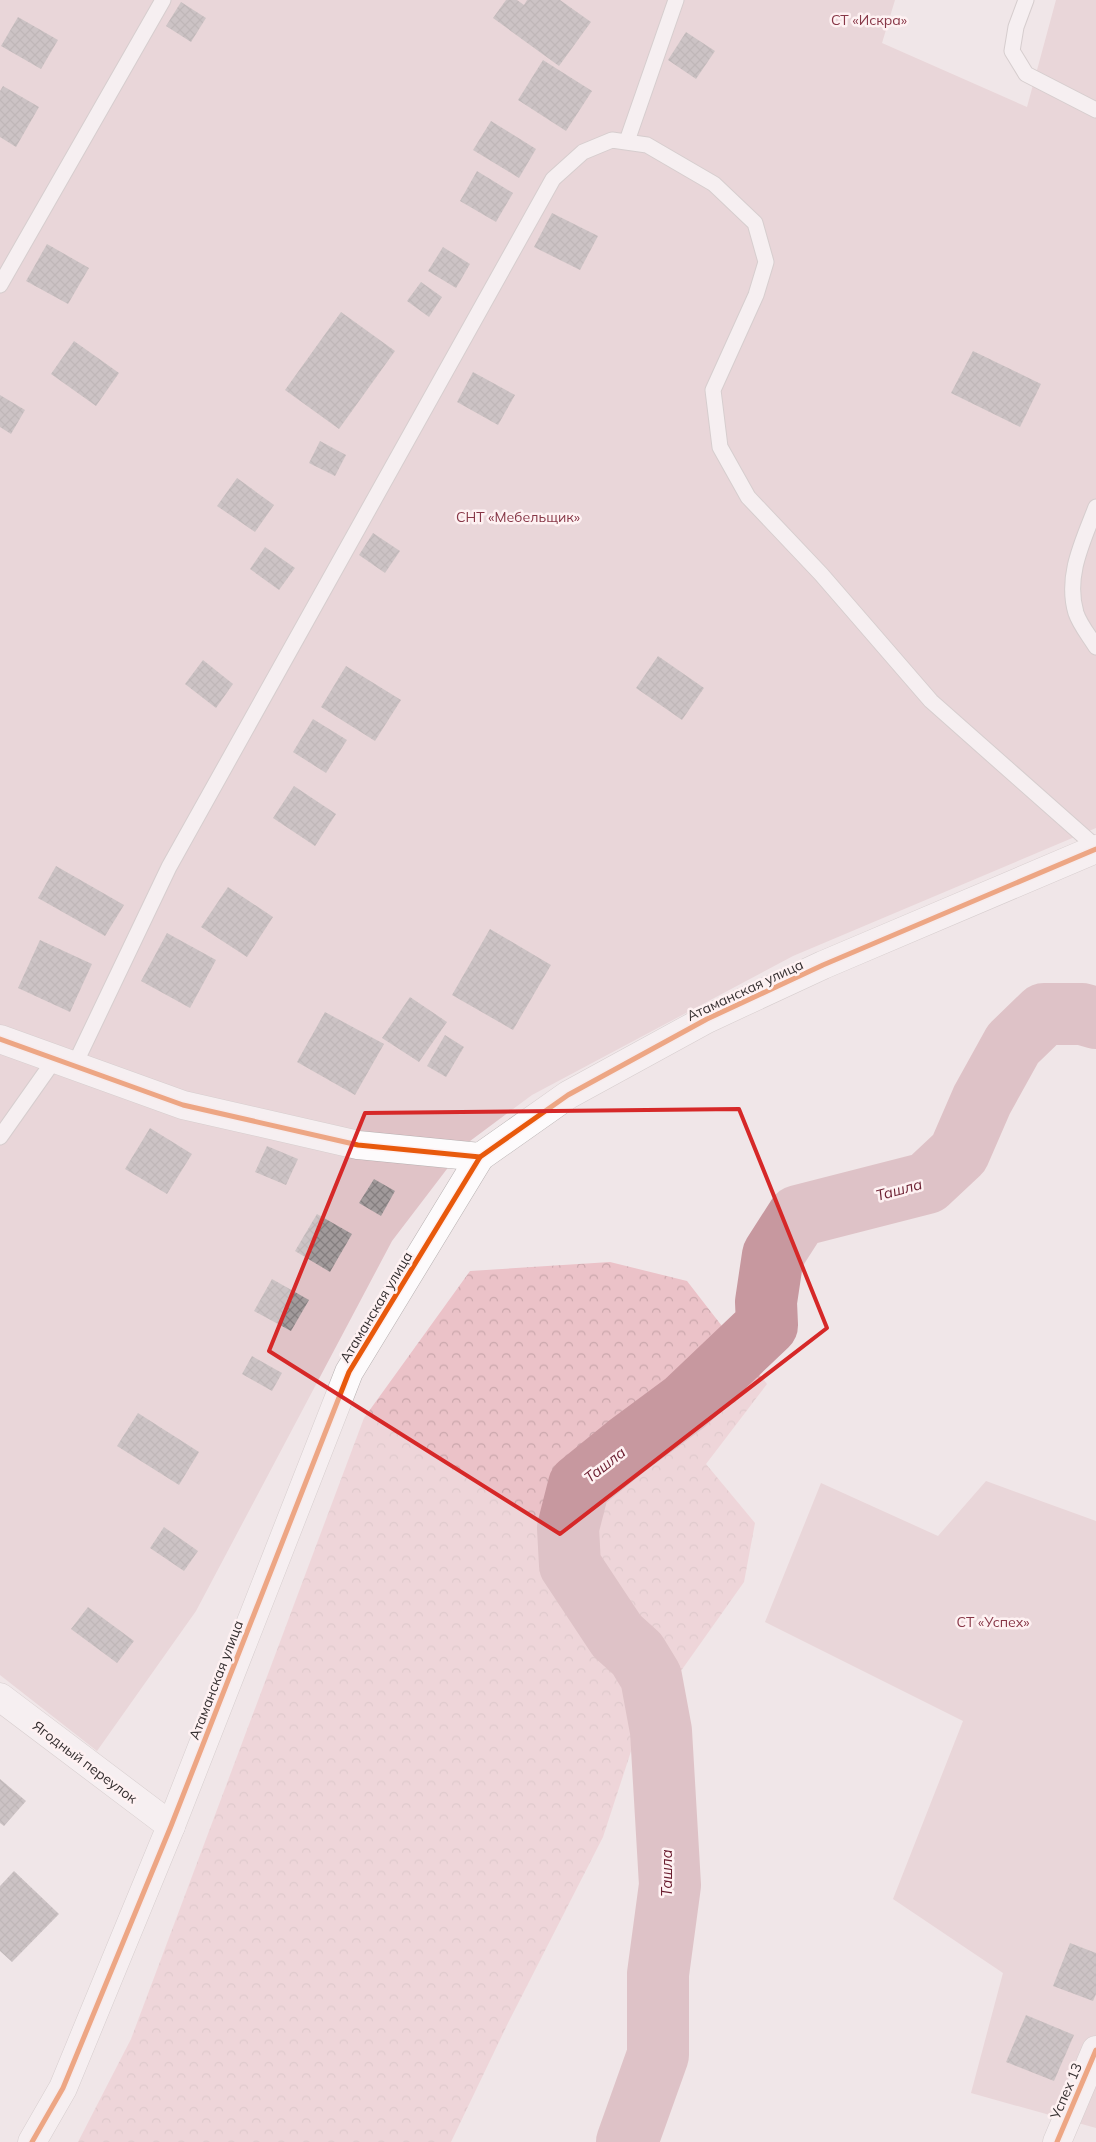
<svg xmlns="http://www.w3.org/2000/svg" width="1096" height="2142" font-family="Mulish,sans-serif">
<defs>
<pattern id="forest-crowns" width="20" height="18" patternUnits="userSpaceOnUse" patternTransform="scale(1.25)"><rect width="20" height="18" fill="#ebc2c8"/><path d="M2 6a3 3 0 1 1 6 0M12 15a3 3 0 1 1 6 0" fill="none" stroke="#caa7ac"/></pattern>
<pattern id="building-cross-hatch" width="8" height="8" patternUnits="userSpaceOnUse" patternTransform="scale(1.25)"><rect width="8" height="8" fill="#a19a9b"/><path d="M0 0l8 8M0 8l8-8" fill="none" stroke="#847e7f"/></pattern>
</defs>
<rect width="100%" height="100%" fill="#f0e6e8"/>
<polygon fill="url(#forest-crowns)" points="610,1262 687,1281 767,1384 706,1464 755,1523 744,1582 637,1733 603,1837 508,2023 451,2142 78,2142 131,2039 364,1418 470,1271"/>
<g fill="#e0c3c7">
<polygon points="0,0 895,0 882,43 1027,107 1056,0 1096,0 1096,828 793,956 532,1095 466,1144 392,1241 196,1611 97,1751 0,1675"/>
<polygon points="986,1481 1096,1521 1096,2128 971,2093 1003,1973 893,1899 963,1721 765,1622 821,1483 938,1536"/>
</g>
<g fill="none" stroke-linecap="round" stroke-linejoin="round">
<polyline stroke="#c7989f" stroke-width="62" points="627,2142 658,2055 658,1974 670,1885 661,1731 651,1677 637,1654 617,1636 570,1565 568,1528 579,1485 627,1446 685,1403 767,1325 766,1302 773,1255 798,1216 927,1183 959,1153 982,1100 1013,1044 1044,1014 1082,1014 1096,1018"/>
</g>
<g fill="url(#building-cross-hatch)">
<polygon points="506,0 517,0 524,5 527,0 560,0 591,22 559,66 493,18"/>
<polygon points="181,2 206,18 191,42 166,26"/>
<polygon points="18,17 58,40 41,69 1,46"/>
<polygon points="686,32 715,51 696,79 668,60"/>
<polygon points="543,60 592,91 566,131 518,100"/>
<polygon points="3,86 39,107 16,147 0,137 0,91"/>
<polygon points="491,121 536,149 519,178 473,150"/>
<polygon points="477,171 513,193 496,222 460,201"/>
<polygon points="552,213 598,236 580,270 534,247"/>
<polygon points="47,244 89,268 68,304 26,281"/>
<polygon points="443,247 470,264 456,288 428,271"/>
<polygon points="421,282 442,297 429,317 407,301"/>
<polygon points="341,312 395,351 339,429 285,390"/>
<polygon points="74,341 119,373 96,406 51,374"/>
<polygon points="973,351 1041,384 1020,427 951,393"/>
<polygon points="473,372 515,395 498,425 457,402"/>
<polygon points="0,395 25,410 11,434 0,427"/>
<polygon points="320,441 346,455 335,476 309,463"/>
<polygon points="237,478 274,505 255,532 217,506"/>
<polygon points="373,533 400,551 385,573 359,555"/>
<polygon points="265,547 295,568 279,590 250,569"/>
<polygon points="658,656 704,688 682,720 636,688"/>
<polygon points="203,660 233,684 216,708 185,684"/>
<polygon points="346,666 401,700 375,741 321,707"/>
<polygon points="313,719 347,740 326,773 293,752"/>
<polygon points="294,786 336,814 315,846 273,818"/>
<polygon points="56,866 124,905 105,936 38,898"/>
<polygon points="228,887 273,917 247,957 201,927"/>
<polygon points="490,929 551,965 513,1030 452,995"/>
<polygon points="167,933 216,960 190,1008 141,981"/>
<polygon points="40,940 92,964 70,1012 18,988"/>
<polygon points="410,997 447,1022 419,1062 382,1038"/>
<polygon points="325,1012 384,1044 355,1095 297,1062"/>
<polygon points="445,1035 464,1047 446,1077 427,1066"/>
<polygon points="150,1128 192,1154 167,1194 125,1169"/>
<polygon points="267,1146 298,1159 286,1185 255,1172"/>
<polygon points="374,1179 395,1191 381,1216 359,1203"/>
<polygon points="317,1214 352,1234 330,1272 295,1251"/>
<polygon points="272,1279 309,1300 291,1331 254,1311"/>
<polygon points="252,1356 282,1373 272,1391 242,1374"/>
<polygon points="138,1413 199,1452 179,1485 117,1446"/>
<polygon points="164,1527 198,1551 184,1571 150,1548"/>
<polygon points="88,1607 134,1641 117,1663 71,1629"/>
<polygon points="0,1779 26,1801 4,1826 0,1823"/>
<polygon points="14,1871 59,1914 12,1962 0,1951 0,1886"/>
<polygon points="1070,1943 1096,1953 1096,1994 1093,2001 1053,1986"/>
<polygon points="1026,2015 1074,2035 1054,2081 1006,2062"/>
</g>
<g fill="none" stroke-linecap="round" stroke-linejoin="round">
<defs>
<g id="service">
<polyline points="1026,0 1016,27 1012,51 1026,74 1096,110"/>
<polyline points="627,141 676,0"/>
<polyline points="0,285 163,0"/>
<path d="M 1096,507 C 1083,541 1065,576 1076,613 C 1080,625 1090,637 1096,647"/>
<polyline points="74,1066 169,867 553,179 583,152 612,140 647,145 714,184 755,223 766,262 756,295 713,390 720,447 748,497 821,574 931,701 1096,847"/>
<polyline points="0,1137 55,1059"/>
</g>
<g id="minor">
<polyline points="0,1039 183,1105 358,1145 480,1157"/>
<polyline points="0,1697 171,1826"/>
<polyline points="32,2142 63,2088 171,1826 349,1372 480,1157 568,1095 707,1019 823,965 1096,849"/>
<polyline points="1057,2142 1096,2050"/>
</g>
</defs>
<use href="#service" stroke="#b6b0b0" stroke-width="17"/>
<use href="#minor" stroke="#b6b0b0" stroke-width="29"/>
<use href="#service" stroke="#fdfbfc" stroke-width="15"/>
<use href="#minor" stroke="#fdfbfc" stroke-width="28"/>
<defs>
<g id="cycleway">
<polyline points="0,1039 183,1105 358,1145 480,1157"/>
<polyline points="32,2142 63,2088 171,1826 349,1372 480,1157 568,1095 707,1019 823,965 1096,849"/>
<polyline points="1057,2142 1096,2050"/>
</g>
</defs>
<use href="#cycleway" stroke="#fef1f2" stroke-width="8"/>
<use href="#cycleway" stroke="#e8590c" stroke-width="5"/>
</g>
<path d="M0 0H1096V2142H0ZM 739,1109 L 827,1328 L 560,1534 L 269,1351 L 365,1113 Z" fill="#f0e6e8" fill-opacity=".55" fill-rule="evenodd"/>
<path fill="none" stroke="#d62828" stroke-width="4" stroke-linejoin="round" d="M 739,1109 L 827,1328 L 560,1534 L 269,1351 L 365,1113 Z"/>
<g text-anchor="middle" stroke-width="5" stroke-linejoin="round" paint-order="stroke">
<g font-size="14" fill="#873747" stroke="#fef1f2">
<text x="869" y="25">СТ «Искра»</text>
<text x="518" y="522">СНТ «Мебельщик»</text>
<text x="993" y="1627">СТ «Успех»</text>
</g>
<g font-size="14" fill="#363031" stroke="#fef1f2">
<text transform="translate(745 990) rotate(-25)" y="5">Атаманская улица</text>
<text transform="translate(376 1307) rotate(-59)" y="5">Атаманская улица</text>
<text transform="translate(216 1680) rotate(-69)" y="5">Атаманская улица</text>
<text transform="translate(85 1762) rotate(37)" y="5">Ягодный переулок</text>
<text transform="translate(1066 2091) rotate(-67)" y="5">Успех 13</text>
</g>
<g font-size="15" font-style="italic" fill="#6b1e30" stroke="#fef1f2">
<text transform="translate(899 1190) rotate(-15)" y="5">Ташла</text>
<text transform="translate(605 1465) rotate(-38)" y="5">Ташла</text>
<text transform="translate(667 1873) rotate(-90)" y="5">Ташла</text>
</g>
</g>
</svg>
